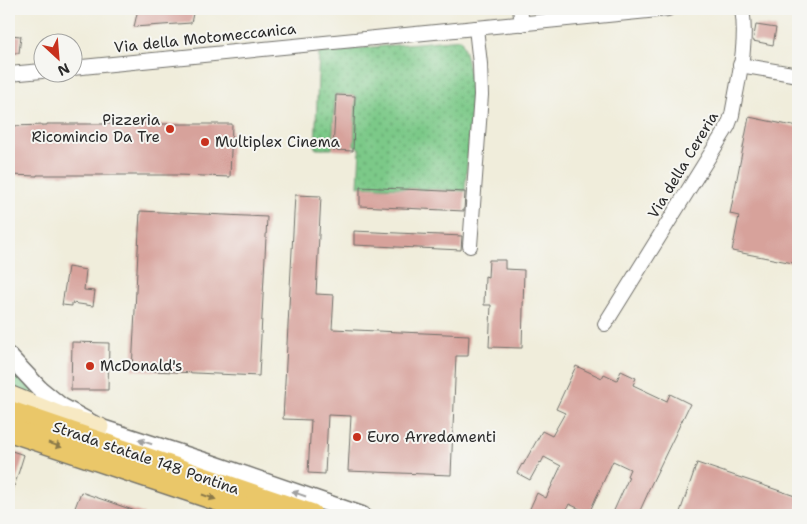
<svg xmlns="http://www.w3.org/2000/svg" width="807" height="524" font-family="'Shantell Sans',sans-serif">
<defs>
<pattern id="grass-dots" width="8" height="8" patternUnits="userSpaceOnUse" patternTransform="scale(1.25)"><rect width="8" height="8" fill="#7bc988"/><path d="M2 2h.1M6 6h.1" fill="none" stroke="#65a36f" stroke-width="1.8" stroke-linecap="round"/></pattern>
</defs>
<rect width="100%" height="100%" fill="#f6f6f2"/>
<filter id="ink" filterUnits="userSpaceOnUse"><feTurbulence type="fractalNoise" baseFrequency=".02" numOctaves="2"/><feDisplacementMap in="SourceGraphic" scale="10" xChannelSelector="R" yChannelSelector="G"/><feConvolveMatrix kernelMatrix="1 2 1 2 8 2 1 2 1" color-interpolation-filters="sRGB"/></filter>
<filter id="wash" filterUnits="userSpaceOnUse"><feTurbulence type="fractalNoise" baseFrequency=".0096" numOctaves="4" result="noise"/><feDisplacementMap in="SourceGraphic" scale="20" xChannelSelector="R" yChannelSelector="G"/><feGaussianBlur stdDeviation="1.12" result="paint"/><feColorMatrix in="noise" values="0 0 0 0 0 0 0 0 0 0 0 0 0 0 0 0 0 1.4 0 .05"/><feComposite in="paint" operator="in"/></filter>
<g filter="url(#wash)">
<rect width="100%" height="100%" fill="#f0eddb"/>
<g fill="url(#grass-dots)" stroke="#537a5a">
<polygon points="461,39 466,56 471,81 471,115 465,191 358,186 360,149 354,145 356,96 335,94 332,149 317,149 315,148 319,52"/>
<polygon points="9,364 42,399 9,391"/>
</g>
<g id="blocks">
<g fill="#d7a29b">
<polygon points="138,9 194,9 191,23 134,27"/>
<polygon points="756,25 776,28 773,45 753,41"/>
<polygon points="9,35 21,36 19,53 9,53"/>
<polygon points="336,95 355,96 353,151 333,150"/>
<polygon points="749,117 798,127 798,264 732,251 739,216 730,214"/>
<polygon points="47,124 232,124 230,177 178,175 37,175 37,176 9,175 10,126 47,125"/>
<polygon points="360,187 465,192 464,211 360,206"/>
<polygon points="295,195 321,196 316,294 334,295 332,329 469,335 468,356 456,356 451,475 348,471 351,416 328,415 325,474 308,473 311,420 283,419"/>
<polygon points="140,211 267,217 259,376 132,370"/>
<polygon points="354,231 462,236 461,250 354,245"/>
<polygon points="489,260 505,260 505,269 524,270 522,348 489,347 491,305 484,305 485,276 488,277"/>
<polygon points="68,267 86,270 84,290 95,291 93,306 72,303 72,306 62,305"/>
<polygon points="72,342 109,343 108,390 71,390"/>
<polygon points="576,366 602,378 604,374 617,380 621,371 636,378 633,385 667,401 670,394 690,404 647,493 648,493 638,515 612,515 629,477 627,476 630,469 613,461 589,513 569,504 564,515 527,515 537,493 546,498 561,466 544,457 541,463 540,462 530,480 517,473 522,464 523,465 542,431 552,436 565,413 556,409"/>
<polygon points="9,450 24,455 11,497 9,496"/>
<polygon points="697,463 798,497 798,515 679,515"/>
<polygon points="81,492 144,514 144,515 79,515 73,513"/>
</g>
</g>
</g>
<g filter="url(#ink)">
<use href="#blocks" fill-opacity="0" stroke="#706f69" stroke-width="1"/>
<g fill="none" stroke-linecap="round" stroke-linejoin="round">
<defs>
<g id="minor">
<polyline points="520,9 522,24"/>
<polyline points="740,65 798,75"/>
<polyline points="72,68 668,9"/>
<polyline points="9,74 42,71"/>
<polyline points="470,246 481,95 480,64 476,28"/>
<path d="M 605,324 L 728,126 L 732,115 C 738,80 748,44 742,9"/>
</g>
<polyline id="tertiary" points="9,356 39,388 61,406 99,427 211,463 362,515"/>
<polyline id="secondary" points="9,395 63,417 99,427"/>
<g id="trunk">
<polyline points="9,412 311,515"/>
<polyline points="9,430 264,515"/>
</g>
</defs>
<use href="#minor" stroke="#706f69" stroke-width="16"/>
<use href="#tertiary" stroke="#706f69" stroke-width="19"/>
<use href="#secondary" stroke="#706f69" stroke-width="21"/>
<use href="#trunk" stroke="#706f69" stroke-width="25"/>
<use href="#minor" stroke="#fff" stroke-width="14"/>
<use href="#tertiary" stroke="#fff" stroke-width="16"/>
<use href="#secondary" stroke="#f7e9c3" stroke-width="19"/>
<use href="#trunk" stroke="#eac769" stroke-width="22"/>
</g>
<defs><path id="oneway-solid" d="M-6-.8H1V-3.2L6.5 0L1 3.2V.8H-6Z" transform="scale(1.25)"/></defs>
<g fill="#a0a0a0">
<use href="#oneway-solid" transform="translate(145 442) rotate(-162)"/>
<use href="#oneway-solid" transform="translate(299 494) rotate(-161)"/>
</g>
<g fill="#8a794a">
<use href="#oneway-solid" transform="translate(55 445) rotate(19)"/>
<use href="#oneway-solid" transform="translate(209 497) rotate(19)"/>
</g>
</g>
<g fill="#c8321e" stroke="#f6f6f2" stroke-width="2">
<circle cx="170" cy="129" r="5"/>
<circle cx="205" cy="142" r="5"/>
<circle cx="90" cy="366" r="5"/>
<circle cx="357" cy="437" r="5"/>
</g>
<g text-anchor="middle" stroke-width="4" stroke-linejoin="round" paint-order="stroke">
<g font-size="15" fill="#2b2b2b" stroke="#f6f6f2">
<text transform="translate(205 38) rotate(-6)" y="5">Via della Motomeccanica</text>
<text transform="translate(683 165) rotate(-59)" y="5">Via della Cereria</text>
<text transform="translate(146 458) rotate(19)" y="5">Strada statale 148 Pontina</text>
</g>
<g font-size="15" fill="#2b2b2b" stroke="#f6f6f2" text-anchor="start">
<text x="160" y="125" text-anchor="end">Pizzeria<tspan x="160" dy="17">Ricomincio Da Tre</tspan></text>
<text x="215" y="147">Multiplex Cinema</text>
<text x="100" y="371">McDonald's</text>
<text x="367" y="442">Euro Arredamenti</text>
</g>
</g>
<rect width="807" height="524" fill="none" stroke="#f6f6f2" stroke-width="30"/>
<g transform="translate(58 58) rotate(154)"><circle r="24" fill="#f6f6f2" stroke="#a5a5a2"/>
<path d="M0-4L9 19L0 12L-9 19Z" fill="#c8321e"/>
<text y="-8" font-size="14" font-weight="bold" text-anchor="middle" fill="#2b2b2b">N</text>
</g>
</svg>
